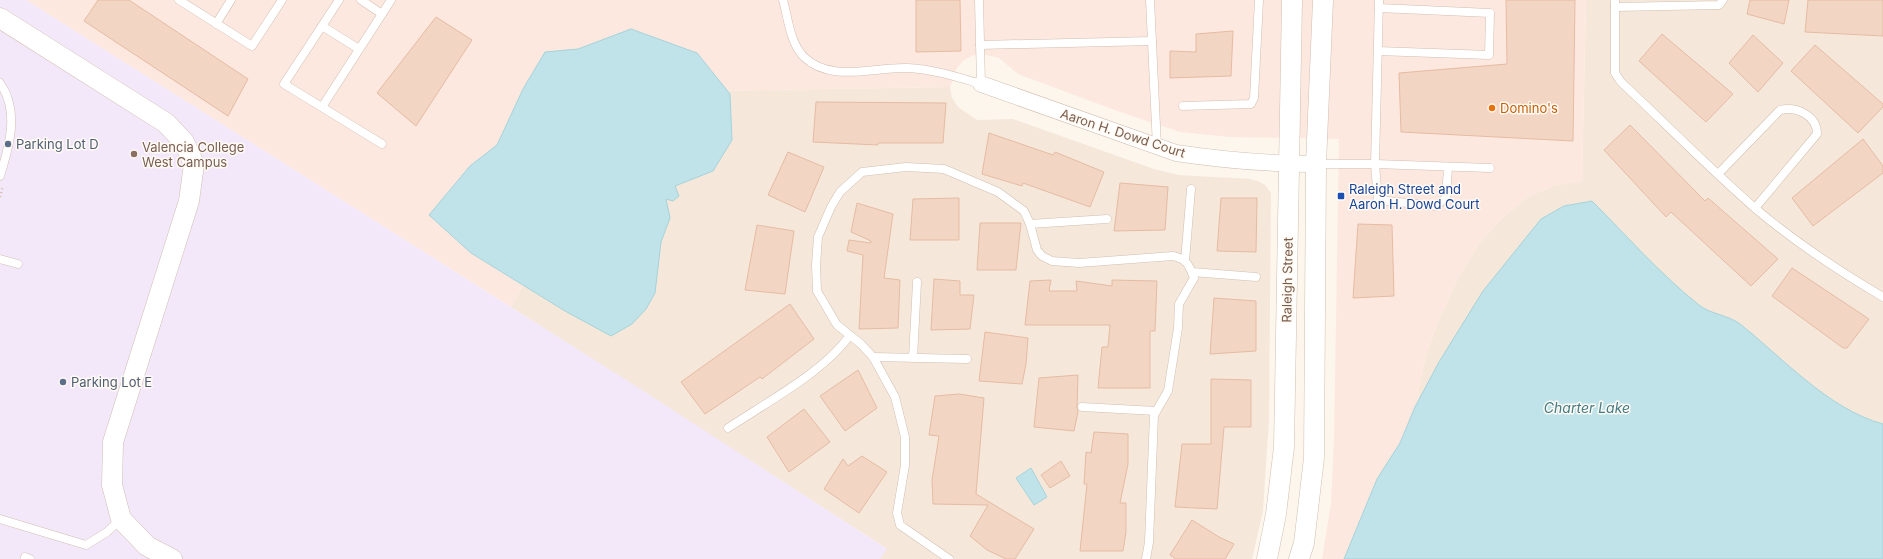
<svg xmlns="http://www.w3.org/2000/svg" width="1883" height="559" font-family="Inter,sans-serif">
<rect width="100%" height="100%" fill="#fdf6ec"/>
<g fill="#f5e8da">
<polygon points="1586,0 1883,0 1883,559 1423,559 1415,444 1419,388 1426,354 1440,317 1459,276 1481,241 1503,217 1529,196 1556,185 1582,181"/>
<polygon points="950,87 952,98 958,107 977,120 1013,119 1154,169 1179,175 1250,179 1258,181 1265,185 1271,193 1269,419 1263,511 1252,559 880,559 886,548 511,307 631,92"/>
</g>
<polygon fill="#fde8e0" points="26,0 1586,0 1582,182 1556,185 1529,196 1503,217 1481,241 1459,276 1440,317 1426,354 1419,388 1415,444 1423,559 1322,559 1331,503 1334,438 1339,139 1229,137 1180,132 1120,112 1018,74 999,58 982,54 971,56 963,61 957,68 950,87 631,92 511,307"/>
<polygon fill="#f3e8fa" points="0,0 26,0 642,390 887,549 880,559 0,559"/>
<g fill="#bfe3e8" stroke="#a5d3da">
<polygon points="631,29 697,53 730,94 732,140 713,171 675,186 679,196 673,201 666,199 670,218 661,242 655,293 646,309 632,324 611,336 565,311 471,253 429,215 470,166 497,145 523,89 545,52 578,49"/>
<path d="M 1592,201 C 1627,236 1660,274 1699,305 C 1710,314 1728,315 1740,324 C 1783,358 1828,409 1883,424 L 1883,559 L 1344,559 L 1377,479 L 1400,443 L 1415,407 L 1439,362 L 1483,291 L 1541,219 L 1564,206 Z"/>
<polygon points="1031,468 1047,497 1034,505 1016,478"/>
</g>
<g fill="#f3d5c3" stroke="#e6bba3">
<polygon points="98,0 129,0 248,79 228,116 84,21"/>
<polygon points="916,0 960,0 961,51 916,52"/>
<polygon points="1506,0 1575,0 1573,141 1401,132 1399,73 1507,64"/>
<polygon points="1750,0 1789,0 1784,24 1747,14"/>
<polygon points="1808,0 1883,0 1883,36 1805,32"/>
<polygon points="436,17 472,40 416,126 377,93"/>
<polygon points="1233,31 1231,76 1170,78 1170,51 1196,52 1196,34"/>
<polygon points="1662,34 1733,94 1706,122 1639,61"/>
<polygon points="1753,35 1783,63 1758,92 1729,63"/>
<polygon points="1815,45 1883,104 1883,107 1858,133 1791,71"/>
<polygon points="816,102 946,103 943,143 878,143 878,145 813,142"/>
<polygon points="1630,125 1705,201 1708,198 1778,259 1751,286 1671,212 1666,217 1604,150"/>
<polygon points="989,133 1053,155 1055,152 1104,172 1090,207 1023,183 1022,186 982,174"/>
<polygon points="1863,139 1883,166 1883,173 1813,226 1792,198"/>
<polygon points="788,152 824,167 805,212 768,195"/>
<polygon points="1120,183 1168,187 1165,230 1114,231"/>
<polygon points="959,198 959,240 910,240 913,199"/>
<polygon points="1221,198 1257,198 1256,252 1217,251"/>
<polygon points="857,203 893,214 884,278 900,280 898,328 859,329 863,255 847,251 849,240 871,243 871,241 851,232"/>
<polygon points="980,223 1021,223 1016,270 977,270"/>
<polygon points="1358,224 1392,225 1394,296 1353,298"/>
<polygon points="757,225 794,231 785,294 745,290"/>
<polygon points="1792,268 1869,319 1847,348 1843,348 1772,296"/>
<polygon points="934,279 960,281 960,295 974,295 970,329 931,330"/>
<polygon points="1051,280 1049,291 1077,291 1076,281 1112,286 1112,280 1157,281 1155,331 1150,331 1150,388 1098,388 1102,347 1108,347 1110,325 1025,325 1030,281"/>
<polygon points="1214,298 1256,301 1256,351 1210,354"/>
<polygon points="790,304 814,339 762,379 760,377 705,414 681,382"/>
<polygon points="985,332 1028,338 1026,364 1022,384 979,381"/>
<polygon points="858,370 877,408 845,431 820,396"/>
<polygon points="1078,375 1077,407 1078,412 1074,431 1034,427 1039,378"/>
<polygon points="1211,379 1251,380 1251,427 1224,427 1217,509 1175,507 1182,444 1211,444"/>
<polygon points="959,394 984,398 976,494 1034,529 1015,559 1006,559 987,550 970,536 988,505 933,504 932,480 939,436 929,435 935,396"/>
<polygon points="804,409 830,442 789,472 767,437"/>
<polygon points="1094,432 1128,434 1128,464 1120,503 1126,503 1126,532 1123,551 1080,551 1087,484 1084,484 1086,452 1091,453"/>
<polygon points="862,456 887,472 859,513 824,489 843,459 848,466"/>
<polygon points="1061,461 1070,476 1050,488 1041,475"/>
<polygon points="1192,520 1219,537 1234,544 1225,559 1176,559 1170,555"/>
</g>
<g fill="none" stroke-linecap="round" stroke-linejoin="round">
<defs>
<g id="service">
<polyline points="179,0 252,46 282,0"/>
<polyline points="339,0 284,84 382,144"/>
<polyline points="361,0 382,14"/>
<path d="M 783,0 C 788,18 790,43 804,57 C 831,83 873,67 907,68 C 932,69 957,77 981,84 L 979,0"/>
<polyline points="1150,0 1157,147"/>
<path d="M 1615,0 L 1615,73 L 1621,82 C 1666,124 1710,169 1756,209 C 1795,242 1839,271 1883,297"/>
<polyline points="1615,7 1719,5 1723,0"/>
<polyline points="216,24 231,0"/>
<polyline points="322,26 359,49"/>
<polyline points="980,45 1152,41"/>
<polyline points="1378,51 1489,55 1490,13 1379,8"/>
<path d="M 0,83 C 20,111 9,147 0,176"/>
<polyline points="1183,106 1251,104 1254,98 1259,0"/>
<polyline points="322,107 391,0"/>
<polyline points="1316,164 1375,164 1379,0"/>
<polyline points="1448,167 1446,198 1436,206 1378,200 1375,164 1490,168"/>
<path d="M 1719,173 L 1780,110 C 1796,106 1817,115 1817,134 L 1755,208"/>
<polyline points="1030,224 1107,219"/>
<polyline points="0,259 18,264"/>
<polyline points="1185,261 1191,189"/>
<polyline points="1192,272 1256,277"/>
<polyline points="873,357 967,359"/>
<polyline points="913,358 917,282"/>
<polyline points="1082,407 1156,411"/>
<path d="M 728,428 C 767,402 824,372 850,335"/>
<polyline points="0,519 86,545 107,532 121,519"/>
<polyline points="25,557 30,559"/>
<path d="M 949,559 L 900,525 L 897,513 L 905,465 L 905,437 L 895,397 L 873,357 L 861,344 L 837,325 L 817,291 L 816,265 L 818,237 L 831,207 L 840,192 L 862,172 L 906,167 L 944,169 L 998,192 L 1024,211 L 1030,224 L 1037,250 L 1042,256 L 1052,261 L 1079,263 L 1173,256 C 1187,259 1189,265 1194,278 L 1179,304 L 1178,328 L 1168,391 L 1154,415 L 1149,542 L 1146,559"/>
</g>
<path id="minor" d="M 981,84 L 1176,153 C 1223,160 1270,164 1316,164"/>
<g id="tertiary">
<polyline points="0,18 166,123 184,142 194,164 189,201 113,442 112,485 121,519 147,546 172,559"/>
<polyline points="1267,559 1276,514 1284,447 1292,0"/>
<polyline points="1299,559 1304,543 1314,458 1316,164 1323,0"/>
</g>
</defs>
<use href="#service" stroke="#d1beb0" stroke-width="9"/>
<use href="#minor" stroke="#d1beb0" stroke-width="17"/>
<use href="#tertiary" stroke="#d1beb0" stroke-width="21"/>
<polyline stroke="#d9b8a5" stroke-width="2.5" stroke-dasharray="1 3" stroke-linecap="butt" points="0,197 3,186"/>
<use href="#service" stroke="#fff" stroke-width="8"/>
<use href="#minor" stroke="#fff" stroke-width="16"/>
<use href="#tertiary" stroke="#fff" stroke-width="20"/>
</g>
<circle fill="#e8710a" stroke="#fffaf3" stroke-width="1.5" cx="1492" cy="108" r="4"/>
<g fill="#5c6f8a" stroke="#fffaf3" stroke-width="1.5">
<circle cx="8" cy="144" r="4"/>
<circle cx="63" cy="382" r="4"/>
</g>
<circle fill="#8d6e63" stroke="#fffaf3" stroke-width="1.5" cx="134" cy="154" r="4"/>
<rect fill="#1a4fb4" stroke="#fffaf3" stroke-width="1.5" x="1337" y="192" width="8" height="8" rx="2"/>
<g text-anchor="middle" stroke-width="3" stroke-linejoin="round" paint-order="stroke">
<g font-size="13" fill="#c56008" stroke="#fffaf3" text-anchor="start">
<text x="1500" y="113">Domino's</text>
</g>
<g font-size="13" fill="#7a5c4d" stroke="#fffaf3">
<text transform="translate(1123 133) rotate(18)" y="5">Aaron H. Dowd Court</text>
<text transform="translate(1287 280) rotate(-89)" y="5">Raleigh Street</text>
</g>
<g font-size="13" fill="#4e5e75" stroke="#fffaf3" text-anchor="start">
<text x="16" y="149">Parking Lot D</text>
<text x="71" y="387">Parking Lot E</text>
</g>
<g font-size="13" fill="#785e54" stroke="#fffaf3" text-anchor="start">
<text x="142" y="152">Valencia College<tspan x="142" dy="15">West Campus</tspan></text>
</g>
<g font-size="13" fill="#164399" stroke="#fffaf3" text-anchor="start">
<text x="1349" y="194">Raleigh Street and<tspan x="1349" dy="15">Aaron H. Dowd Court</tspan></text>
</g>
<g font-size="14" font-style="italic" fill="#437c86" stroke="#fffaf3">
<text x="1587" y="413">Charter Lake</text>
</g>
</g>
</svg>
